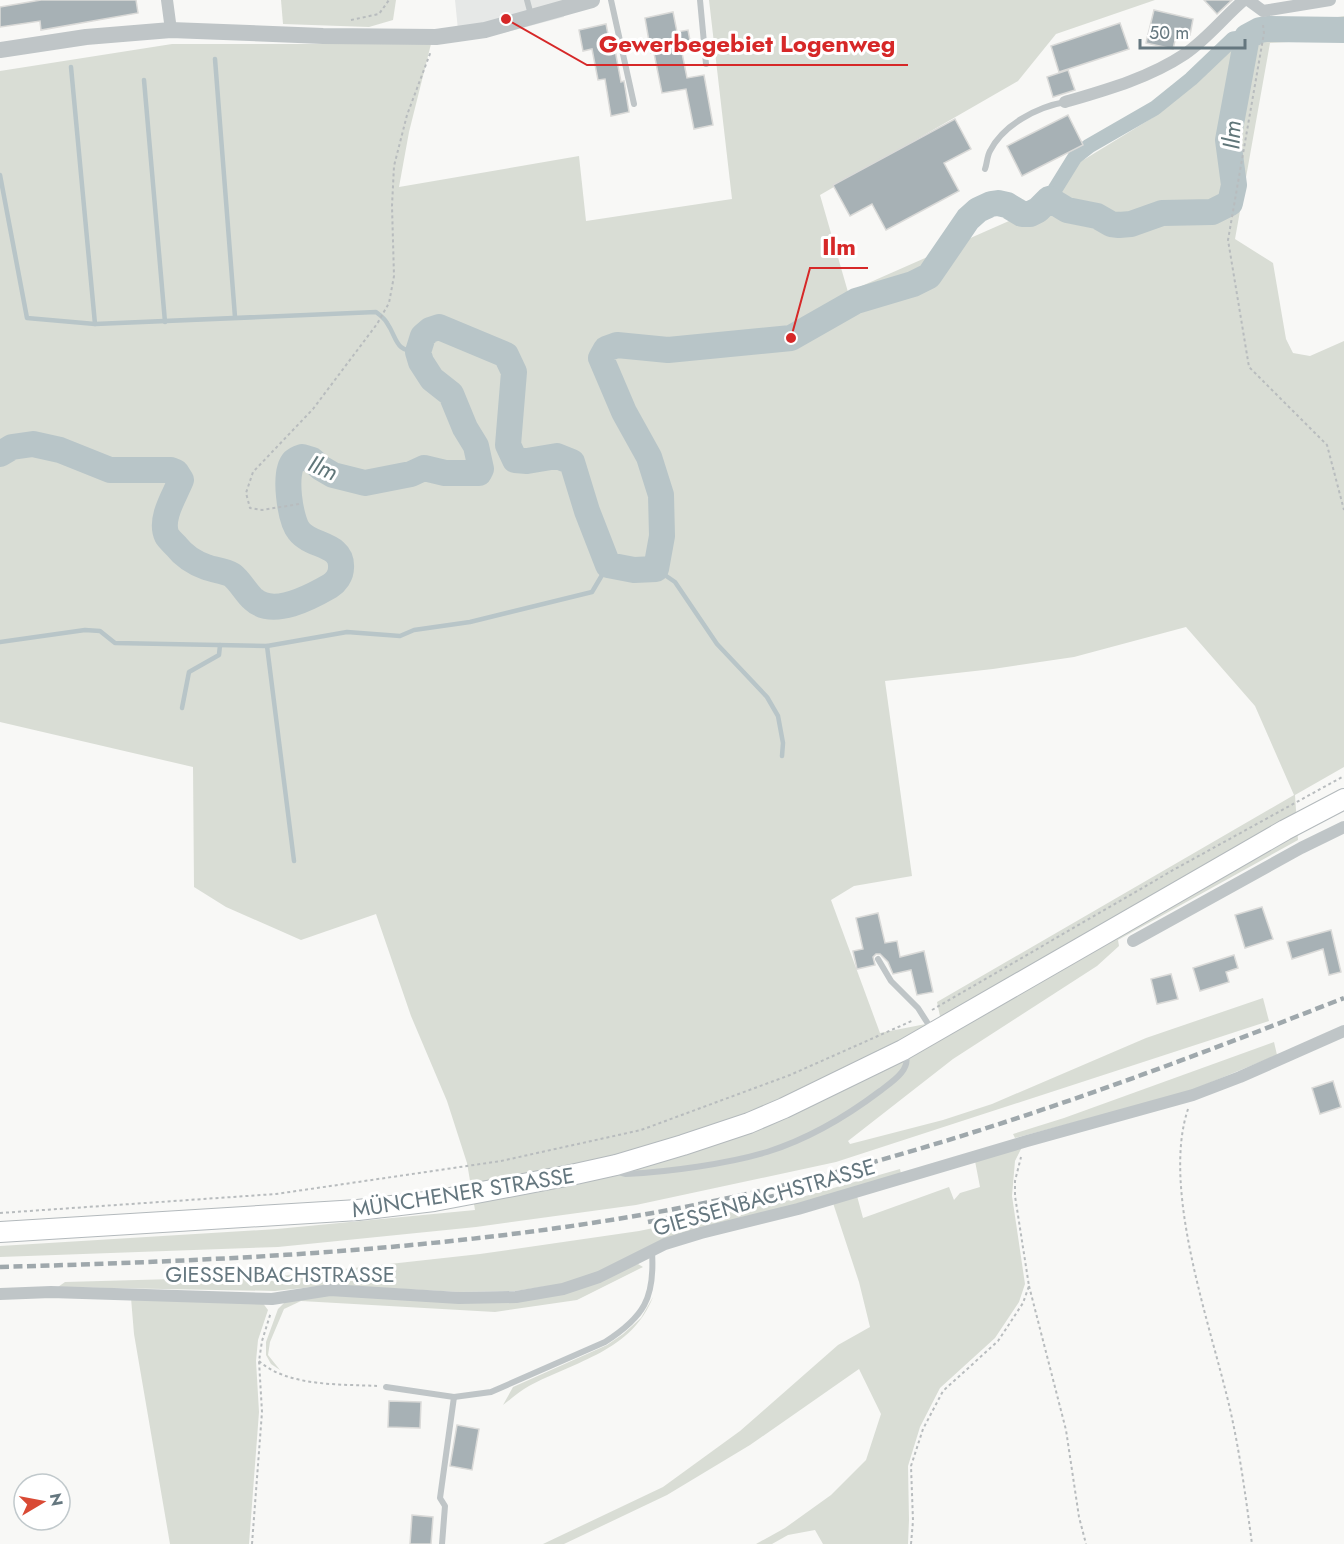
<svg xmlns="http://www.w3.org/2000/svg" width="1344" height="1544" font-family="Jost,sans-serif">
<rect width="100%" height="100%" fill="#f8f8f6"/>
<polygon fill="#e6e8e7" points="455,0 592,0 563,9 564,17 503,33 459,40"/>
<g fill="#d9ddd5" fill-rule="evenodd">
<polygon points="281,0 396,0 393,20 369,27 283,24"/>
<path d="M 709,0 L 1155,0 L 1056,34 L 1018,81 L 820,195 L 848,292 L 1043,206 L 1067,170 L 1152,118 L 1245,32 L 1344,16 L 1344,39 L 1270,43 L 1235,239 L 1273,263 L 1286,339 L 1293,353 L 1310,356 L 1344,341 L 1344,767 L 1295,795 L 1298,840 L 1118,940 L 1119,946 L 1097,966 L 953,1059 L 848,1141 L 850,1144 L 943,1120 L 992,1104 L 1146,1038 L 1263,998 L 1269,1021 L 836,1162 L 636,1205 L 476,1227 L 278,1247 L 0,1257 L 0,1246 L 277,1229 L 475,1210 L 467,1163 L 447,1101 L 411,1016 L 376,914 L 301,940 L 226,907 L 194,887 L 193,767 L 0,722 L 0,71 L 172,44 L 431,44 L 409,132 L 399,187 L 579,156 L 586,221 L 732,199 ZM 1186,627 L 1255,706 L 1294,795 L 937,1002 L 941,1021 L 880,1033 L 831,900 L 854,886 L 912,876 L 885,681 L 993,669 L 1074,657 Z"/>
<polygon points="1274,1042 1277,1055 1185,1093 1015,1138 1013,1134 1064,1118"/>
<polygon points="1022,1147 1015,1161 1012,1196 1025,1284 1019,1302 995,1338 940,1388 920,1427 908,1466 909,1520 908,1544 823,1544 815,1530 788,1535 772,1544 756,1544 785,1528 831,1495 866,1460 881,1414 859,1369 750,1445 667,1495 564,1544 543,1544 663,1487 740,1431 838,1345 870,1327 859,1282 833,1203 857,1196 863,1218 949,1187 954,1200 960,1193 980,1187 975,1161"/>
<polygon points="900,1169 901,1174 796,1205 562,1284 515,1291 459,1292 331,1285 275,1291 58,1287 65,1282 281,1276 480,1254 639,1231 795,1199"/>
<polygon points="638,1264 643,1267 577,1300 495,1312 301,1301 284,1309 270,1342 268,1355 280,1370 271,1364 266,1355 266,1342 278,1309 286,1301 330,1294 516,1302"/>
<path d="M 653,1297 C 632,1351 576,1361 529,1386 C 520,1391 511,1399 503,1405 L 513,1387 L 607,1345 L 623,1334 L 641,1318 Z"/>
<polygon points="131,1298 262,1302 268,1310 258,1340 256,1361 259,1412 249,1544 170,1544 134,1334"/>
</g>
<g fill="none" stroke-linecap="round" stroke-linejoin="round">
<g stroke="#b8c5c8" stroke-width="4.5">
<polyline points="215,59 235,317"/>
<polyline points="71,67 95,324"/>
<polyline points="144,80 165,322"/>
<path d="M 0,175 L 27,318 L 95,324 L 376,312 C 380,315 385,319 387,323 C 398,339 394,351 418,352"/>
<polyline points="656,569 675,582 717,644 767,697 778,716 783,743 782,756"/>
<polyline points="0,642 85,630 100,631 115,643 267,646 347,632 400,636 414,630 470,622 592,592 608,565"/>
<polyline points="267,646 294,861"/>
<polyline points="182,708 189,672 219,655 220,645"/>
</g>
<polyline stroke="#b8c5c8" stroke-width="15" points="1049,199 1075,157 1089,146 1155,108 1191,79 1233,39 1247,37"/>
<path stroke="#b8c5c8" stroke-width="26" d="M 0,454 L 12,447 L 33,444 L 60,450 L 110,470 L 171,470 L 176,472 L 181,480 C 175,495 159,519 167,536 C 169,539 173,543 176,546 C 183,555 195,563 206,567 C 214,570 225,571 232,575 C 240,581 246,593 253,599 C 273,618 311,597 330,586 C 336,582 341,575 341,568 C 343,543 311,547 299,531 C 290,520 283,472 294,461 C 296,459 299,458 302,457 L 312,460 L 321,468 L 333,475 L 365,483 L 411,474 L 424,468 L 445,473 L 479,473 L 481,469 L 476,446 L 465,428 L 451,394 L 432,379 L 421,362 L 418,352 L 423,336 L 430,330 L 439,327 L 506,355 L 514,372 L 508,445 L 515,460 L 527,461 L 557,456 L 572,462 L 587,511 L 608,565 L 634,570 L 656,569 L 662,536 L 661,495 L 649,457 L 624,412 L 601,358 L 606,349 L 617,345 L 668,350 L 791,338 L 856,301 L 913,284 L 929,276 L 968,219 L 978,210 L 991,204 L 998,203 L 1007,205 L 1022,214 L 1030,214 L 1038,210 L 1049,199 L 1067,210 L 1097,216 L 1111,224 L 1119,225 L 1131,224 L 1162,213 L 1212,212 L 1230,203 L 1234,185 L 1228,140 L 1247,37 L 1260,30 L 1267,29 L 1344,30"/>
</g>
<g fill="#a7b1b5" stroke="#dadad8" stroke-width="1.5">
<polygon points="41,0 136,0 138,13 41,30 40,21 0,27 0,7"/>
<polygon points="1204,0 1232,0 1217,14"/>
<polygon points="1154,10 1193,19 1190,35 1177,32 1173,49 1146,43"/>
<polygon points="673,12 677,32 688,30 691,46 681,48 687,78 704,75 713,125 694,129 686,89 662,93 654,53 651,53 645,18"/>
<polygon points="1120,23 1129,49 1059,72 1051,46"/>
<polygon points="606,24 611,50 615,50 621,82 624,81 629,112 611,116 605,79 598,80 592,49 583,51 579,30"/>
<polygon points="1068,70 1075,90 1053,97 1047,77"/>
<polygon points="1068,115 1083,145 1022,176 1007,146"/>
<polygon points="955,119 971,149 944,163 959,191 886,230 872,204 850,216 833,185"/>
<polygon points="1262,907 1273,939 1245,948 1235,915"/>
<polygon points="878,913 885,943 897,941 900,957 924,951 933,992 917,995 911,970 893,974 888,962 880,954 876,954 873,957 875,965 857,969 853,951 863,949 856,918"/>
<polygon points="1331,930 1341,972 1329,975 1323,949 1292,959 1287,942"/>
<polygon points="1234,955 1238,968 1226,972 1229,982 1200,991 1193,968"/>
<polygon points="1171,974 1178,999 1157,1004 1151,979"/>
<polygon points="1333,1081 1341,1107 1320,1114 1312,1088"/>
<polygon points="389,1401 421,1402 420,1428 388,1427"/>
<polygon points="457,1425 479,1429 472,1470 450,1466"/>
<polygon points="412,1515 433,1517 431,1544 410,1544"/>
</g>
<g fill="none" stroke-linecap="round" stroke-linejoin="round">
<defs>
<polyline id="primary" points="0,1232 358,1210 434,1201 571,1175 616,1165 683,1145 749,1123 784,1108 903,1050 1285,830 1344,799"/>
</defs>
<use href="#primary" stroke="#b3b9bc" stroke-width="22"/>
<g stroke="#b8bcbe" stroke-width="2" stroke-dasharray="3 3" stroke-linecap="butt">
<polyline points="351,20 379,14 389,0"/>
<polyline points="1263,25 1264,33 1228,240 1249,367 1327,445 1344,510"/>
<polyline points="299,504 262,510 250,508 246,493 253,472 313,409 377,324 389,303 394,276 392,206 394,166 407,115 431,51"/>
<polyline points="932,1010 1175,869 1344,776"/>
<path d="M 1188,1109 C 1161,1190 1211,1326 1230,1409 C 1240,1453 1246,1499 1252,1544"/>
<polyline points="0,1213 276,1194 501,1161 641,1130 790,1075 914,1020"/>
<polyline points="1029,1286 1066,1430 1079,1517 1086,1544"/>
<path d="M 259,1361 C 288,1387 341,1384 377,1386"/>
<polyline points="252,1544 262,1412 259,1361 262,1341 271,1312"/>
<polyline points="911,1544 913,1521 911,1466 923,1429 943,1391 998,1341 1023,1303 1029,1286 1015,1196 1015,1181 1021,1157"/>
</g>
<g stroke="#bfc5c7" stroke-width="6">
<polyline points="527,0 531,15"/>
<polyline points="611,0 634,104"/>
<polyline points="700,0 706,64"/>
<path d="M 985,169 C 987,164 987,156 990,151 C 1003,125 1037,107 1065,102"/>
<polyline points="878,959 891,981 918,1008 932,1030"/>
<path d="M 617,1168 L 618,1172 L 626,1174 C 668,1172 727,1164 767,1152 C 808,1139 847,1116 880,1091 C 892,1082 914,1068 904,1052"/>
<path d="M 386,1387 L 454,1397 L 491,1392 L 605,1342 C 644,1317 655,1298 652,1252"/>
<polyline points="442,1544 445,1506 440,1498 454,1397"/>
</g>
<g stroke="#bfc5c7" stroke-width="12">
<polyline points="167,0 171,30"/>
<polyline points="1248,0 1263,11 1330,0"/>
<path d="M 1065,102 C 1106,90 1149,78 1185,54 C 1207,39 1224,17 1244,0"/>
<polyline points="1133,941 1301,848 1344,827"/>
<polyline points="0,1294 51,1292 272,1299 330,1290 459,1298 516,1297 563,1289 599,1277 665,1244 701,1233 798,1209 1027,1141 1193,1095 1240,1077 1344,1031"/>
</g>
<polyline stroke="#bfc5c7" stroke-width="16" points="0,50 86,37 171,30 323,36 436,37 485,30 592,0"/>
<use href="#primary" stroke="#fff" stroke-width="20"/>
<g stroke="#9fa8ac" stroke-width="4.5" stroke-dasharray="9 4.5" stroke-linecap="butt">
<polyline points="648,1222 774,1196"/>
<path d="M 0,1267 C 210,1261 421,1252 629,1217 C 876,1176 1112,1089 1344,998"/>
</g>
</g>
<g text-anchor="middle" stroke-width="6" stroke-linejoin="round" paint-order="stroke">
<g font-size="22" fill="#65777f" stroke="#fff">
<text transform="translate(463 1192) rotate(-9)" y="8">MÜNCHENER STRASSE</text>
<text transform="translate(764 1197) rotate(-16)" y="8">GIESSENBACHSTRASSE</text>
<text x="280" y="1282">GIESSENBACHSTRASSE</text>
</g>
<g font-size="24" font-style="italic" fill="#607679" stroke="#fff">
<text transform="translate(1232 135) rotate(-87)" y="8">Ilm</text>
<text transform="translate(323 468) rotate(23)" y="8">Ilm</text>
</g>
</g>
<path fill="none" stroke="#d62828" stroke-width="2" d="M506 19L587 65H908M791 338L810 268H868"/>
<g fill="#d62828" stroke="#fff" stroke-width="2">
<circle cx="506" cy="19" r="6"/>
<circle cx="791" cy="338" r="6"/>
</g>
<g font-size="24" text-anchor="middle" font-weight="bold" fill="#d62828" stroke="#fff" stroke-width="6" stroke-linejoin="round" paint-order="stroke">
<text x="747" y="52">Gewerbegebiet Logenweg</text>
<text x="839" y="255">Ilm</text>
</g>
<g transform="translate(42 1502) rotate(80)"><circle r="28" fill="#ffffff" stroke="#c1c9cc" stroke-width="1.5"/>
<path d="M0-4.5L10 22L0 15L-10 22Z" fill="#d94a35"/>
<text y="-9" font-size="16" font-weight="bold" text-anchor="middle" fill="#65777f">N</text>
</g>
<path d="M1140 39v9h105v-9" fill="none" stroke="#65777f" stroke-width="3"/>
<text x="1149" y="39" font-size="18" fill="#65777f" stroke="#ffffff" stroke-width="4.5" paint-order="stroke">50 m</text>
</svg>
